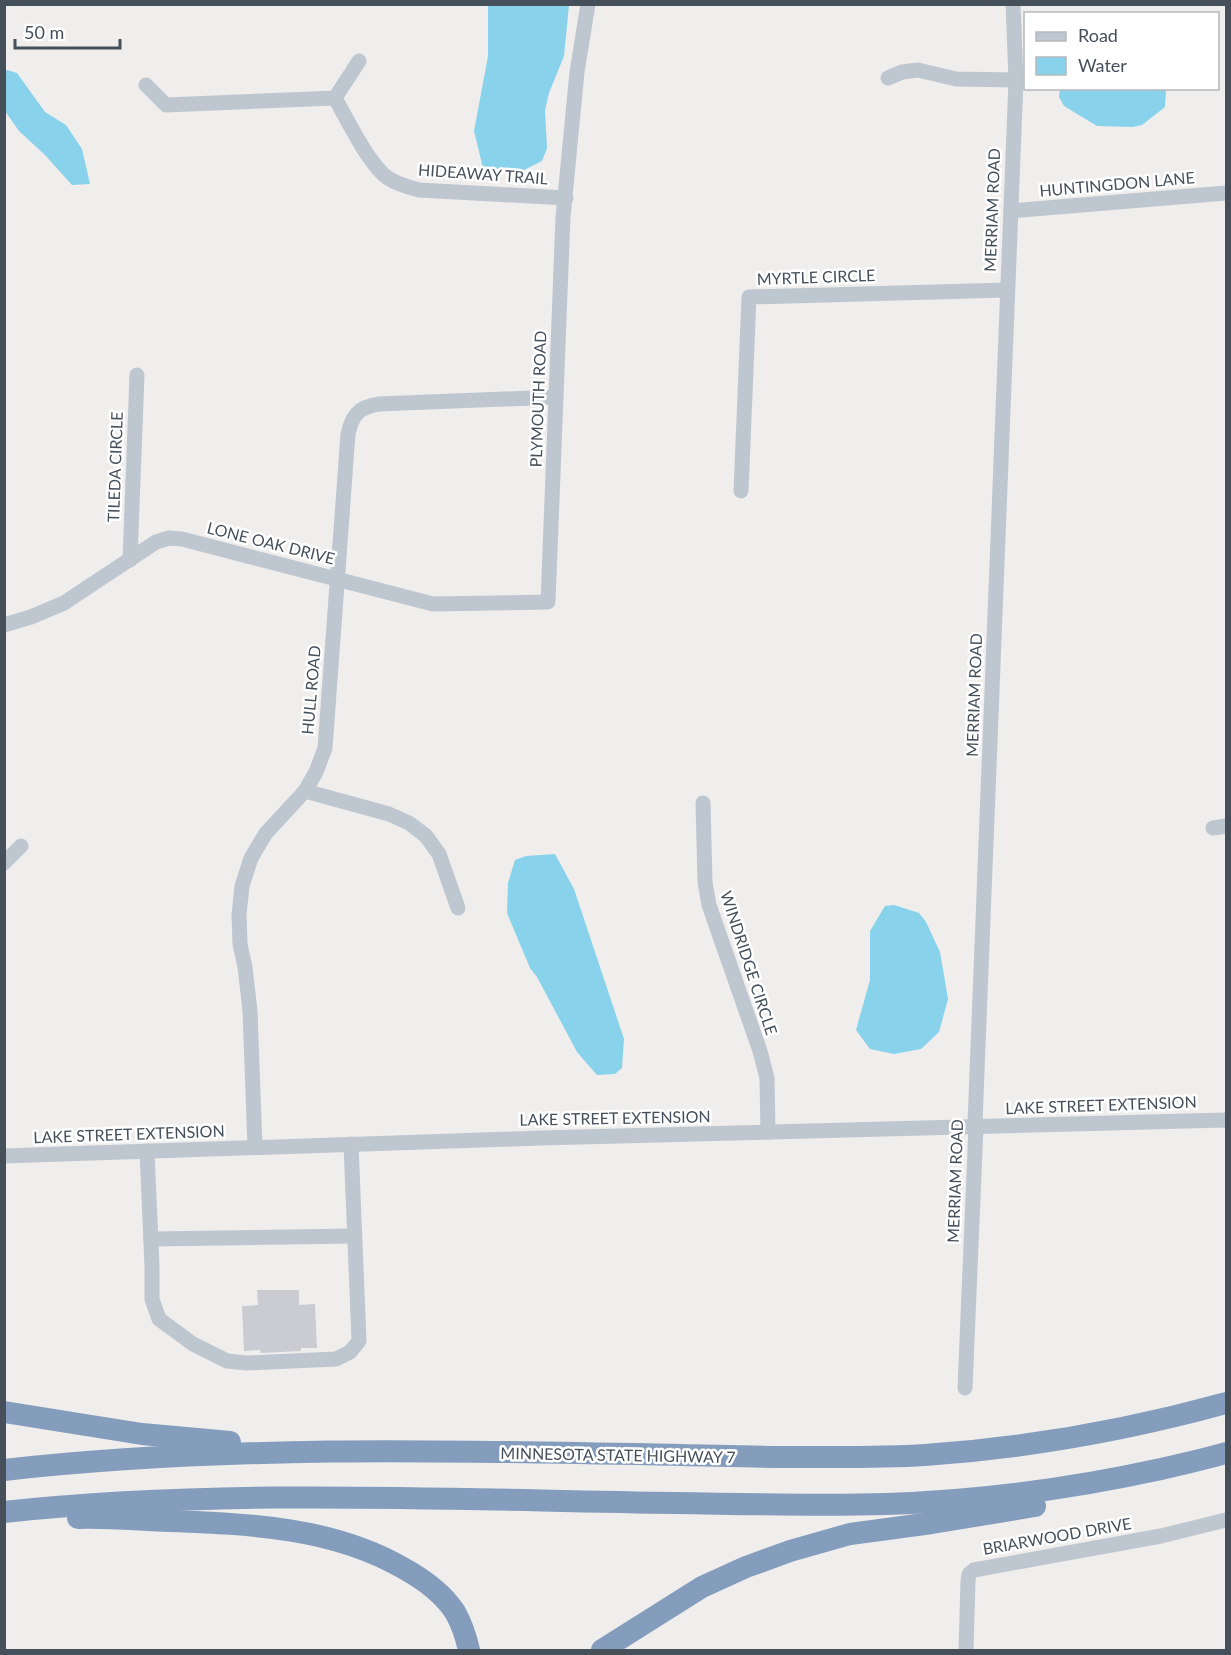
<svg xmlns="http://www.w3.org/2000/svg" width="1231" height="1655" font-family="Lato,sans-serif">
<rect width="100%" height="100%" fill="#f0eded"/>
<g fill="#88d2eb">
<polygon points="488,5 569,5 564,56 549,93 545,110 547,148 542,161 524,170 483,168 474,131 488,56"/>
<polygon points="7,70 17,73 45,112 66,125 82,149 90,184 72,185 45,155 19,131 5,111 5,71"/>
<polygon points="1060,89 1166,89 1165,107 1142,125 1133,127 1097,126 1064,106 1059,97"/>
<polygon points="555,854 574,889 624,1039 622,1068 615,1074 597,1075 577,1052 537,977 530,968 507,913 508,883 515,860 526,856"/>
<polygon points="894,905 919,913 926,922 940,952 948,999 939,1032 921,1049 894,1054 870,1049 856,1030 870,980 870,931 885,906"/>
</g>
<polygon fill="#caccd2" points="257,1290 299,1290 299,1305 315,1304 317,1348 301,1348 301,1351 261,1353 260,1350 244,1351 242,1306 258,1305"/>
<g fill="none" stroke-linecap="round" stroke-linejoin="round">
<g stroke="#bec7d0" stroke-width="15">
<polyline points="888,78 902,72 918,70 956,79 1016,80"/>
<polyline points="146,85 166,105 335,98 359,61"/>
<path d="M 335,98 C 347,119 369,165 388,178 C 397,184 407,187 419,190 L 566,198"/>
<polyline points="1011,211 1226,193"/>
<polyline points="741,491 749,297 1007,290"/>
<polyline points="130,560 137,375"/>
<polyline points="4,625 31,617 64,603 156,542 169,538 182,539 433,604 548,602 563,217 577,72 588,4"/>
<polyline points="305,791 389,814 409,823 426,836 439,854 458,908"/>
<polyline points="703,803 705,882 709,905 760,1051 767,1078 768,1132"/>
<polyline points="1213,828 1226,826"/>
<polyline points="4,863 21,846"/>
<path d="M 255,1147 L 250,1011 L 245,967 L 240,944 L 239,915 L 242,886 L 251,858 L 266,833 L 305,791 L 316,772 L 325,748 L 348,434 C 352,415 359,407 379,404 L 556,397"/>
<polyline points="147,1151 152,1267 152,1299 159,1319 193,1344 227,1361 247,1363 336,1359 350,1352 359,1341 351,1144"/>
<polyline points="4,1156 542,1138 1226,1120"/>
<polyline points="151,1239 354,1236"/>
<polyline points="965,1388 976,1127 975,1123 1016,80 1013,4"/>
<polyline points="966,1650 968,1581 969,1574 974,1570 1161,1536 1226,1520"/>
</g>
<g stroke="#859dbd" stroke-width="22">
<polyline points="4,1412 142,1434 230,1442"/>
<path d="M 4,1470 C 263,1441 524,1453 784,1457 C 831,1457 878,1458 925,1455 C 1027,1448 1128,1430 1226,1403"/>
<path d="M 4,1512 C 228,1488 452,1500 676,1503 C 746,1504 816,1506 886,1504 C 978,1501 1070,1489 1161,1469 C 1183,1464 1205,1459 1226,1453"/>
<path d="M 78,1518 C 108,1517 139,1520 169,1521 C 249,1524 332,1527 403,1568 C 423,1579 442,1592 455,1612 C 462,1624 466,1637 469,1650"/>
<polyline points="602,1650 702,1587 746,1567 790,1551 850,1534 932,1523 1035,1506"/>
</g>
</g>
<g text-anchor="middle" stroke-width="5" stroke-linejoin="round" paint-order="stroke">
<g font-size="16" fill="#46505b" stroke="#fff">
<text transform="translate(483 174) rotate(4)" y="6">HIDEAWAY TRAIL</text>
<text transform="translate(1117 184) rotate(-5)" y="6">HUNTINGDON LANE</text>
<text transform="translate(992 210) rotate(-88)" y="6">MERRIAM ROAD</text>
<text transform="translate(816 277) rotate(-2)" y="6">MYRTLE CIRCLE</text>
<text transform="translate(538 399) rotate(-88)" y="6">PLYMOUTH ROAD</text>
<text transform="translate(115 467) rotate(-88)" y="6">TILEDA CIRCLE</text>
<text transform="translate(271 543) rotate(14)" y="6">LONE OAK DRIVE</text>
<text transform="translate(311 690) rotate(-85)" y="6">HULL ROAD</text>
<text transform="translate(974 695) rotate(-88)" y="6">MERRIAM ROAD</text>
<text transform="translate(749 963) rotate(72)" y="6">WINDRIDGE CIRCLE</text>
<text transform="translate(1101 1105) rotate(-2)" y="6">LAKE STREET EXTENSION</text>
<text transform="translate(615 1118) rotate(-1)" y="6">LAKE STREET EXTENSION</text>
<text transform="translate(129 1134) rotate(-2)" y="6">LAKE STREET EXTENSION</text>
<text transform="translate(955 1181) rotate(-88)" y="6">MERRIAM ROAD</text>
<text transform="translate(618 1455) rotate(1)" y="6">MINNESOTA STATE HIGHWAY 7</text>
<text transform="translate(1057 1536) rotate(-10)" y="6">BRIARWOOD DRIVE</text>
</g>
</g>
<rect width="1231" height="1655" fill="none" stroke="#46505b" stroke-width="12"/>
<rect x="1024" y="12" width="195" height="78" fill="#ffffff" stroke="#b5b9bd" stroke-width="1.5"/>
<rect x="1036" y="32" width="30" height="9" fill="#bec7d0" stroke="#b5b9bd" stroke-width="1.5"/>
<text x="1078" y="42" font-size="18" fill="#46505b">Road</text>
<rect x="1036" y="57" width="30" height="18" fill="#88d2eb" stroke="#b5b9bd" stroke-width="1.5"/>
<text x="1078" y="72" font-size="18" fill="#46505b">Water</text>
<path d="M15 39v9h105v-9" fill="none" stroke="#46505b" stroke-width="3"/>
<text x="24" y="39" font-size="18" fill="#46505b" stroke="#ffffff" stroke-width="4.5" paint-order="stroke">50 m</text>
</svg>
